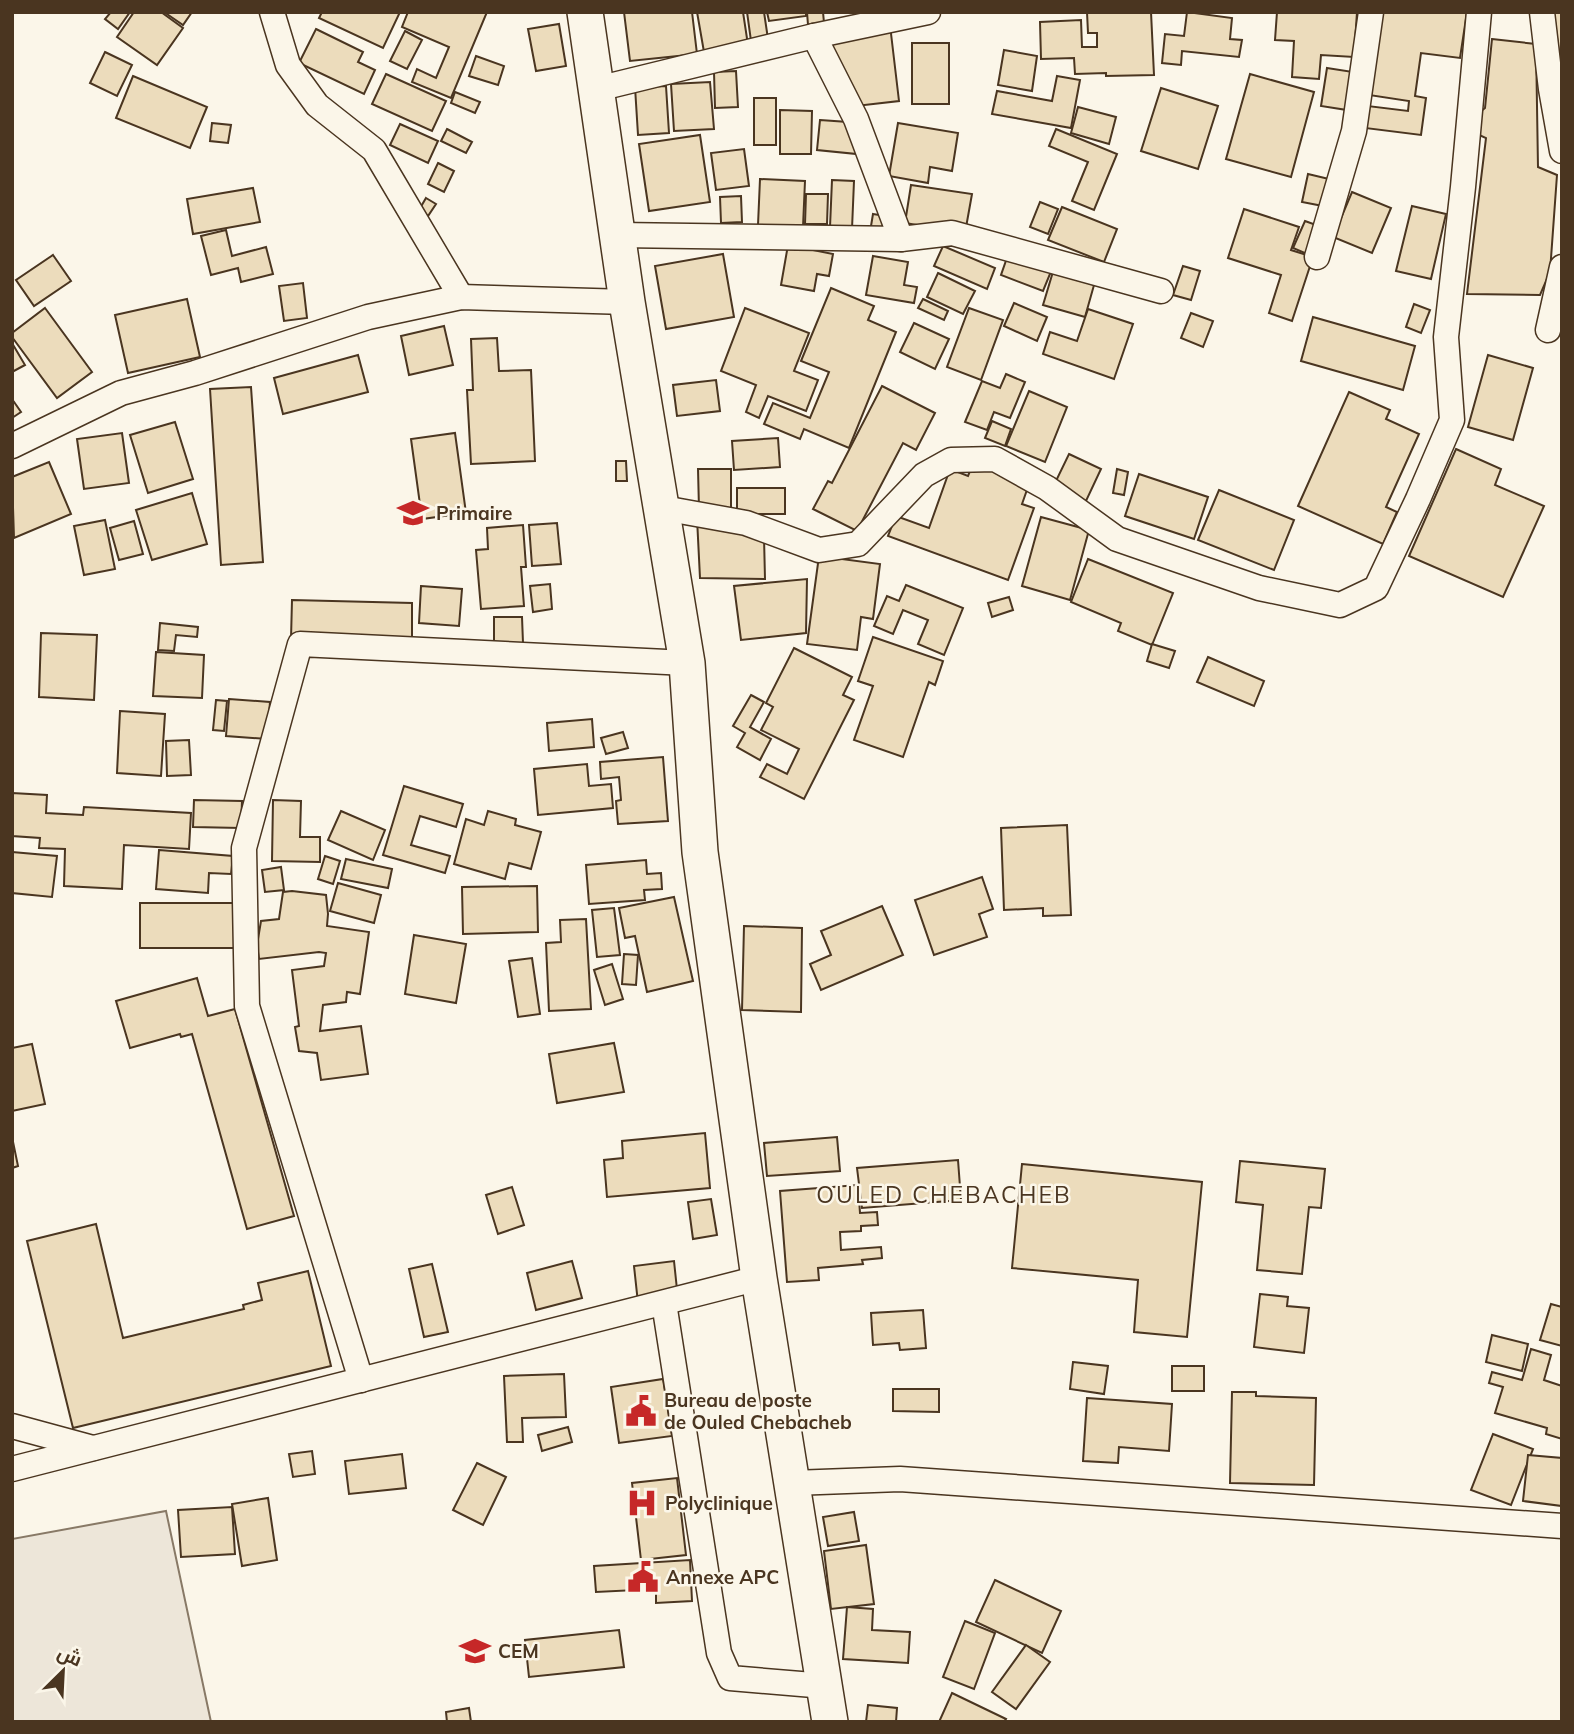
<svg xmlns="http://www.w3.org/2000/svg" width="1574" height="1734" font-family="Mulish,Cairo,sans-serif">
<rect width="100%" height="100%" fill="#fbf6e9"/>
<polygon fill="#ede6d9" stroke="#887966" stroke-width="2" points="166,1511 211,1722 12,1722 12,1539"/>
<g fill="#ecdcbc" stroke="#4a3520" stroke-width="2">
<polygon points="111,12 130,12 118,29 105,19"/>
<polygon points="134,12 161,12 183,28 157,65 117,37"/>
<polygon points="164,12 192,12 183,25"/>
<polygon points="322,12 400,12 383,48 319,18"/>
<polygon points="408,12 487,12 451,98 412,82 417,69 436,78 449,47 402,27"/>
<polygon points="624,12 692,12 697,54 630,61"/>
<polygon points="697,12 743,12 748,45 704,52"/>
<polygon points="747,12 764,12 768,39 751,41"/>
<polygon points="767,12 806,12 806,16 769,21"/>
<polygon points="807,12 823,12 824,23 808,25"/>
<polygon points="1087,12 1151,12 1154,75 1106,76 1106,73 1075,74 1074,58 1041,59 1040,22 1081,20 1082,47 1097,47 1097,33 1088,33"/>
<polygon points="1187,12 1232,18 1230,39 1242,40 1239,57 1182,51 1181,65 1162,63 1165,34 1184,36"/>
<polygon points="1277,12 1357,12 1354,57 1321,55 1319,79 1292,77 1294,41 1275,40"/>
<polygon points="1380,12 1467,12 1460,58 1421,53 1415,96 1426,98 1421,135 1365,128 1368,106 1408,111 1409,101 1369,95"/>
<polygon points="1562,12 1562,77 1554,13"/>
<polygon points="559,24 566,66 536,71 528,29"/>
<polygon points="890,25 899,101 856,106 829,39"/>
<polygon points="316,29 363,52 358,62 375,70 364,94 299,63"/>
<polygon points="405,31 422,40 407,69 390,61"/>
<polygon points="1492,39 1536,44 1538,167 1557,175 1550,272 1540,295 1467,294 1486,138 1475,133 1475,116 1485,108"/>
<rect x="912" y="43" width="37" height="61"/>
<polygon points="1004,50 1037,56 1032,91 998,85"/>
<polygon points="105,52 132,65 117,96 90,83"/>
<polygon points="476,56 504,66 498,85 469,76"/>
<polygon points="1327,68 1353,72 1347,110 1321,106"/>
<polygon points="736,71 738,107 715,108 714,72"/>
<polygon points="386,74 446,101 432,131 372,104"/>
<polygon points="1250,74 1314,92 1291,177 1226,159"/>
<polygon points="133,76 207,107 190,148 116,118"/>
<polygon points="1057,76 1080,80 1071,128 992,114 997,91 1052,101"/>
<polygon points="710,82 714,129 674,131 671,84"/>
<polygon points="666,86 669,133 638,135 635,87"/>
<polygon points="1161,88 1218,106 1198,169 1141,151"/>
<polygon points="455,92 480,102 475,113 451,103"/>
<rect x="754" y="98" width="22" height="47"/>
<polygon points="1078,107 1116,117 1109,144 1071,133"/>
<polygon points="780,110 812,111 811,154 780,154"/>
<polygon points="820,120 848,122 857,154 817,150"/>
<polygon points="212,123 231,125 228,143 210,141"/>
<polygon points="898,123 958,133 952,171 930,167 928,183 889,176"/>
<polygon points="400,124 438,141 428,163 390,145"/>
<polygon points="447,129 472,142 466,153 441,141"/>
<polygon points="1056,129 1117,154 1094,210 1072,201 1088,162 1049,146"/>
<polygon points="700,135 710,202 649,211 639,144"/>
<polygon points="744,149 749,186 716,190 711,153"/>
<polygon points="438,163 454,171 444,192 428,184"/>
<polygon points="1308,174 1329,179 1323,206 1302,202"/>
<polygon points="760,179 805,181 803,227 758,225"/>
<polygon points="832,180 854,181 852,229 830,227"/>
<polygon points="911,185 972,194 965,233 905,223"/>
<polygon points="253,188 260,222 193,234 187,199"/>
<polygon points="1352,192 1391,208 1372,253 1333,237"/>
<polygon points="806,194 828,194 827,224 805,224"/>
<polygon points="741,196 742,222 721,223 720,197"/>
<polygon points="426,198 436,204 428,216 419,210"/>
<polygon points="1040,202 1058,209 1048,234 1030,227"/>
<polygon points="1412,206 1446,214 1431,279 1396,271"/>
<polygon points="1062,207 1117,229 1104,262 1048,240"/>
<polygon points="1244,209 1299,227 1291,250 1313,257 1292,321 1269,313 1281,275 1228,258"/>
<polygon points="873,214 886,216 882,234 870,232"/>
<polygon points="1305,221 1319,226 1307,254 1293,248"/>
<polygon points="226,230 232,256 266,247 273,274 241,282 238,268 211,275 201,236"/>
<polygon points="788,245 833,254 829,276 817,274 814,291 781,285"/>
<polygon points="943,246 995,268 987,289 934,266"/>
<polygon points="1009,252 1052,269 1043,291 1001,275"/>
<polygon points="723,254 734,317 666,329 655,266"/>
<polygon points="53,255 71,281 34,306 16,280"/>
<polygon points="873,256 908,262 904,285 917,287 914,303 866,295"/>
<polygon points="1055,265 1096,278 1085,317 1043,305"/>
<polygon points="1183,266 1200,271 1191,300 1173,295"/>
<polygon points="938,273 975,291 963,314 927,297"/>
<polygon points="303,283 307,318 284,321 279,286"/>
<polygon points="831,288 874,306 868,320 896,332 849,448 804,429 800,439 764,424 773,403 810,418 829,372 801,361"/>
<polygon points="187,299 200,357 128,373 115,315"/>
<polygon points="923,299 948,311 944,320 918,308"/>
<polygon points="1014,303 1047,317 1037,341 1004,326"/>
<polygon points="1414,304 1430,310 1421,333 1406,327"/>
<polygon points="45,308 92,372 57,398 12,337 12,333"/>
<polygon points="745,308 809,333 794,371 818,380 806,411 768,396 759,418 746,412 756,385 721,371"/>
<polygon points="969,308 1003,320 981,380 947,367"/>
<polygon points="1088,309 1133,324 1114,379 1043,354 1050,332 1077,341"/>
<polygon points="1191,313 1213,321 1203,347 1181,338"/>
<polygon points="1313,317 1415,346 1403,390 1301,361"/>
<polygon points="914,323 949,339 935,369 900,352"/>
<polygon points="444,326 453,365 409,375 401,336"/>
<polygon points="497,338 499,371 531,370 535,461 471,464 467,390 473,390 471,339"/>
<polygon points="12,343 25,365 12,372"/>
<polygon points="358,355 368,392 283,414 274,378"/>
<polygon points="1488,355 1533,368 1513,440 1468,427"/>
<polygon points="1006,374 1025,382 1010,418 994,412 987,430 965,422 982,381 1000,388"/>
<polygon points="716,380 720,411 677,416 673,385"/>
<polygon points="882,386 935,413 916,450 903,443 857,531 813,509 828,481 832,483"/>
<polygon points="251,387 263,562 221,565 210,389"/>
<polygon points="1029,391 1067,407 1045,462 1006,446"/>
<polygon points="1349,392 1390,410 1386,419 1419,434 1386,507 1397,512 1383,544 1298,506"/>
<polygon points="12,399 21,412 12,418"/>
<polygon points="992,421 1011,429 1005,446 985,438"/>
<polygon points="175,422 193,479 148,493 130,435"/>
<polygon points="122,433 129,483 84,489 77,439"/>
<polygon points="455,433 466,513 422,519 411,439"/>
<polygon points="778,438 780,467 734,470 732,441"/>
<polygon points="1456,449 1501,469 1495,485 1544,506 1503,597 1409,556"/>
<polygon points="1069,454 1101,469 1086,501 1054,485"/>
<polygon points="616,461 626,461 627,481 616,481"/>
<polygon points="49,462 71,514 14,538 12,477"/>
<polygon points="973,464 1029,484 1022,504 1034,508 1008,580 888,536 896,516 929,528 950,469 968,476"/>
<polygon points="698,469 731,469 731,509 699,509"/>
<polygon points="1117,469 1128,472 1124,495 1113,493"/>
<polygon points="1139,474 1208,497 1194,539 1125,516"/>
<rect x="737" y="488" width="48" height="26"/>
<polygon points="1219,490 1294,520 1274,570 1198,540"/>
<polygon points="192,493 207,544 152,560 136,510"/>
<polygon points="1041,517 1089,530 1070,600 1022,586"/>
<polygon points="697,518 764,537 765,579 700,578"/>
<polygon points="105,520 115,569 84,575 74,526"/>
<polygon points="134,521 143,554 119,560 110,528"/>
<polygon points="557,523 561,564 532,566 529,525"/>
<polygon points="523,525 526,567 521,567 524,606 481,609 476,550 488,549 487,528"/>
<polygon points="819,556 880,564 873,619 861,617 857,650 807,644"/>
<polygon points="1088,559 1173,593 1152,645 1118,631 1121,623 1071,602"/>
<polygon points="807,579 806,633 741,640 734,586"/>
<polygon points="550,584 552,609 533,612 530,586"/>
<polygon points="906,585 963,608 944,655 918,644 928,620 903,610 893,634 874,626 887,596 899,601"/>
<polygon points="421,586 462,589 459,626 419,623"/>
<polygon points="1009,597 1013,610 992,617 988,603"/>
<polygon points="292,600 412,603 412,641 291,639"/>
<polygon points="494,617 522,617 523,643 494,643"/>
<polygon points="160,623 198,627 197,637 176,635 174,651 158,650"/>
<polygon points="41,633 97,635 94,700 39,697"/>
<polygon points="873,637 943,661 935,685 929,682 903,757 854,740 873,686 858,681"/>
<polygon points="1152,644 1175,651 1169,668 1147,661"/>
<polygon points="794,648 852,677 843,695 854,700 804,799 760,777 767,764 787,774 799,749 761,730 773,707 766,703"/>
<polygon points="156,652 204,655 202,698 153,696"/>
<polygon points="1208,657 1264,681 1254,706 1197,682"/>
<polygon points="751,695 764,702 750,727 771,739 760,760 737,747 745,733 733,726"/>
<polygon points="229,699 270,702 267,739 226,736"/>
<polygon points="216,700 227,701 224,731 213,730"/>
<polygon points="120,711 165,714 161,776 117,773"/>
<polygon points="592,719 594,747 549,751 547,723"/>
<polygon points="623,732 628,748 606,754 601,738"/>
<polygon points="189,740 191,775 167,776 166,741"/>
<polygon points="663,757 668,821 618,824 616,801 621,800 619,777 601,779 600,762"/>
<polygon points="587,764 589,786 611,784 613,808 538,815 534,769"/>
<polygon points="404,786 463,804 456,827 420,816 411,845 450,856 445,873 383,855"/>
<polygon points="12,793 47,795 46,813 83,815 84,807 191,813 189,849 124,845 122,889 64,886 65,849 39,848 40,838 12,836"/>
<polygon points="194,800 242,801 241,828 193,827"/>
<polygon points="273,800 301,801 300,837 320,837 320,862 272,861"/>
<polygon points="341,811 385,830 373,860 328,840"/>
<polygon points="488,811 516,819 515,825 541,832 531,869 509,863 505,879 454,864 466,819 484,825"/>
<polygon points="1067,825 1071,915 1043,916 1043,908 1004,910 1001,828"/>
<polygon points="159,850 233,856 231,874 209,873 208,893 156,889"/>
<polygon points="12,852 57,856 52,897 12,893"/>
<polygon points="325,856 340,861 333,884 318,879"/>
<polygon points="346,859 392,869 388,888 341,879"/>
<polygon points="646,860 647,874 661,873 662,889 644,890 645,900 589,904 586,865"/>
<polygon points="281,867 284,890 265,892 262,870"/>
<polygon points="982,877 993,909 979,914 987,937 934,955 915,900"/>
<polygon points="338,883 381,895 374,923 330,911"/>
<polygon points="537,886 538,932 463,934 462,887"/>
<polygon points="292,891 326,895 328,914 327,926 369,932 360,994 347,992 346,1002 323,1005 320,1031 361,1026 368,1074 321,1080 317,1053 299,1051 295,1027 299,1026 292,970 324,966 326,953 319,952 259,959 257,945 261,921 279,919 283,892"/>
<polygon points="674,897 693,981 647,992 635,936 625,938 619,908"/>
<rect x="140" y="903" width="100" height="45"/>
<polygon points="882,906 903,955 821,990 810,964 831,955 821,931"/>
<polygon points="614,908 620,955 597,957 592,910"/>
<polygon points="586,919 591,1009 549,1011 546,943 561,942 560,920"/>
<polygon points="744,926 802,928 801,1012 742,1010"/>
<polygon points="414,935 466,944 456,1003 405,994"/>
<polygon points="624,954 638,955 636,985 622,984"/>
<polygon points="532,958 540,1014 518,1017 509,961"/>
<polygon points="612,964 623,999 605,1005 594,970"/>
<polygon points="197,978 208,1016 235,1009 294,1216 247,1229 192,1034 181,1037 180,1034 130,1048 116,1001"/>
<polygon points="614,1043 624,1092 557,1103 549,1054"/>
<polygon points="32,1044 45,1104 12,1111 12,1048"/>
<polygon points="705,1133 710,1188 607,1197 604,1160 623,1158 622,1141"/>
<polygon points="12,1137 18,1166 12,1168"/>
<polygon points="837,1137 840,1171 767,1176 764,1143"/>
<polygon points="958,1160 961,1200 862,1208 857,1168"/>
<polygon points="1240,1161 1325,1169 1321,1208 1309,1207 1302,1274 1257,1270 1263,1205 1236,1202"/>
<polygon points="1022,1164 1202,1182 1187,1337 1134,1332 1138,1280 1012,1268"/>
<polygon points="858,1185 860,1213 877,1212 878,1225 861,1226 861,1231 840,1232 841,1250 881,1247 882,1258 862,1260 863,1264 818,1268 819,1280 787,1282 780,1191"/>
<polygon points="512,1187 524,1225 498,1234 486,1195"/>
<polygon points="711,1199 717,1235 693,1239 688,1202"/>
<polygon points="96,1224 123,1338 244,1309 243,1305 262,1300 258,1283 308,1271 331,1366 73,1428 27,1241"/>
<polygon points="572,1261 582,1298 536,1310 527,1273"/>
<polygon points="674,1261 678,1299 638,1303 634,1266"/>
<polygon points="432,1264 448,1332 424,1337 409,1269"/>
<polygon points="1260,1294 1288,1297 1287,1306 1309,1308 1304,1353 1254,1347"/>
<polygon points="1551,1304 1562,1307 1562,1346 1540,1340"/>
<polygon points="923,1310 926,1348 900,1350 899,1343 873,1345 871,1313"/>
<polygon points="1492,1335 1528,1344 1522,1371 1486,1362"/>
<polygon points="1531,1349 1551,1355 1544,1380 1562,1386 1562,1439 1546,1434 1547,1428 1495,1413 1503,1387 1489,1383 1492,1372 1522,1380"/>
<polygon points="1073,1362 1108,1366 1104,1394 1070,1389"/>
<rect x="1172" y="1366" width="32" height="25"/>
<polygon points="564,1374 566,1417 522,1418 523,1442 507,1442 504,1376"/>
<polygon points="663,1379 672,1436 619,1443 611,1387"/>
<polygon points="893,1389 939,1389 939,1412 893,1411"/>
<polygon points="1232,1392 1256,1392 1256,1396 1316,1398 1314,1485 1230,1483"/>
<polygon points="1087,1398 1172,1404 1169,1451 1119,1447 1118,1463 1083,1461"/>
<polygon points="568,1427 572,1442 542,1451 538,1435"/>
<polygon points="1493,1434 1533,1449 1511,1505 1471,1490"/>
<polygon points="312,1451 315,1474 293,1477 289,1454"/>
<polygon points="402,1454 406,1488 349,1494 345,1461"/>
<polygon points="1528,1455 1562,1458 1562,1506 1523,1501"/>
<polygon points="477,1463 506,1477 483,1525 453,1510"/>
<polygon points="677,1478 686,1555 641,1560 632,1483"/>
<polygon points="268,1498 277,1560 242,1566 232,1504"/>
<polygon points="232,1507 235,1554 181,1557 178,1510"/>
<polygon points="854,1512 859,1541 828,1546 823,1517"/>
<polygon points="866,1545 874,1604 831,1609 824,1551"/>
<polygon points="690,1560 692,1601 656,1603 656,1589 596,1592 594,1566"/>
<polygon points="995,1580 1061,1611 1042,1653 976,1622"/>
<polygon points="847,1607 873,1609 872,1630 910,1632 908,1663 843,1659"/>
<polygon points="965,1621 995,1633 974,1689 943,1677"/>
<polygon points="619,1630 624,1667 529,1677 525,1640"/>
<polygon points="1026,1645 1050,1662 1016,1709 992,1692"/>
<polygon points="952,1693 1006,1719 1004,1722 939,1722"/>
<polygon points="868,1705 897,1708 896,1722 866,1722"/>
<polygon points="469,1708 471,1722 447,1722 446,1712"/>
</g>
<g fill="none" stroke-linecap="round" stroke-linejoin="round">
<defs>
<g id="minor">
<polyline points="272,12 288,65 317,105 374,150 461,297"/>
<polyline points="1542,12 1551,89 1562,151"/>
<polyline points="597,89 814,36 928,12"/>
<polyline points="618,235 901,239 856,119 814,36"/>
<polyline points="901,239 952,233 1161,291"/>
<polyline points="1317,257 1354,131 1371,12"/>
<polyline points="1548,330 1562,267"/>
<polyline points="12,446 121,393 195,373 368,317 461,297 627,302"/>
<polyline points="663,508 746,523 819,550 858,544 924,475 951,460 995,459 1047,488 1117,539 1259,588 1340,605 1376,588 1418,499 1452,420 1446,337 1463,187 1479,12"/>
<polyline points="664,1303 719,1653 730,1678 825,1686"/>
<polyline points="361,1380 247,1006 244,848 300,644 687,663"/>
<polyline points="12,1426 93,1448"/>
<polyline points="12,1469 759,1278"/>
<polyline points="793,1483 900,1479 1562,1526"/>
</g>
<polyline id="secondary" points="585,12 627,302 687,663 700,852 759,1278 830,1722"/>
</defs>
<use href="#minor" stroke="#4a3520" stroke-width="27"/>
<use href="#secondary" stroke="#4a3520" stroke-width="38"/>
<use href="#minor" stroke="#fbf6e9" stroke-width="24"/>
<use href="#secondary" stroke="#fbf6e9" stroke-width="35"/>
</g>
<defs>
<symbol id="school-bare" viewBox="-9 -9 18 18"><path d="M0-5L7-2L0 1L-7-2ZM-4 1L0 2.5L4 1V4Q0 6-4 4Z" fill="#c62828" stroke="#fbf6e9" stroke-width="2.5" paint-order="stroke"/></symbol>
<symbol id="civic-bare" viewBox="-9 -9 18 18"><path d="M-.6-6.5H3V-4.5H.6V-3L4-1V1h2V6H-6V1h2V-1L-.6-3ZM-1.2 2.5V6h2.4V2.5Z" fill="#c62828" stroke="#fbf6e9" stroke-width="2.5" paint-order="stroke"/></symbol>
<symbol id="hospital-bare" viewBox="-9 -9 18 18"><path d="M-5-5h3v3.5h4V-5h3V5h-3V1.5h-4V5h-3Z" fill="#c62828" stroke="#fbf6e9" stroke-width="2.5" paint-order="stroke"/></symbol>
</defs>
<g fill-rule="evenodd">
<use href="#school-bare" x="391" y="491" width="44" height="44"/>
<use href="#civic-bare" x="619" y="1389" width="44" height="44"/>
<use href="#hospital-bare" x="620" y="1481" width="44" height="44"/>
<use href="#civic-bare" x="621" y="1555" width="44" height="44"/>
<use href="#school-bare" x="453" y="1629" width="44" height="44"/>
</g>
<g text-anchor="middle" stroke-width="5" stroke-linejoin="round" paint-order="stroke">
<g font-size="19" font-weight="bold" fill="#4a3520" stroke="#fbf6e9" text-anchor="start">
<text x="436" y="520">Primaire</text>
<text x="664" y="1407">Bureau de poste<tspan x="664" dy="22">de Ouled Chebacheb</tspan></text>
<text x="665" y="1510">Polyclinique</text>
<text x="666" y="1584">Annexe APC</text>
<text x="498" y="1658">CEM</text>
</g>
<g font-size="23" letter-spacing="2" fill="#4a3520" stroke="#fbf6e9">
<text x="944" y="1203">OULED CHEBACHEB</text>
</g>
</g>
<rect width="1574" height="1734" fill="none" stroke="#4a3520" stroke-width="28"/>
<g transform="translate(63 1671) rotate(24)" stroke="#fbf6e9" stroke-width="5" paint-order="stroke">
<path d="M0-5L12 26L0 18L-12 26Z" fill="#4a3520"/>
<text y="-10" font-size="19" font-weight="bold" text-anchor="middle" fill="#4a3520">ش</text>
</g>
</svg>
